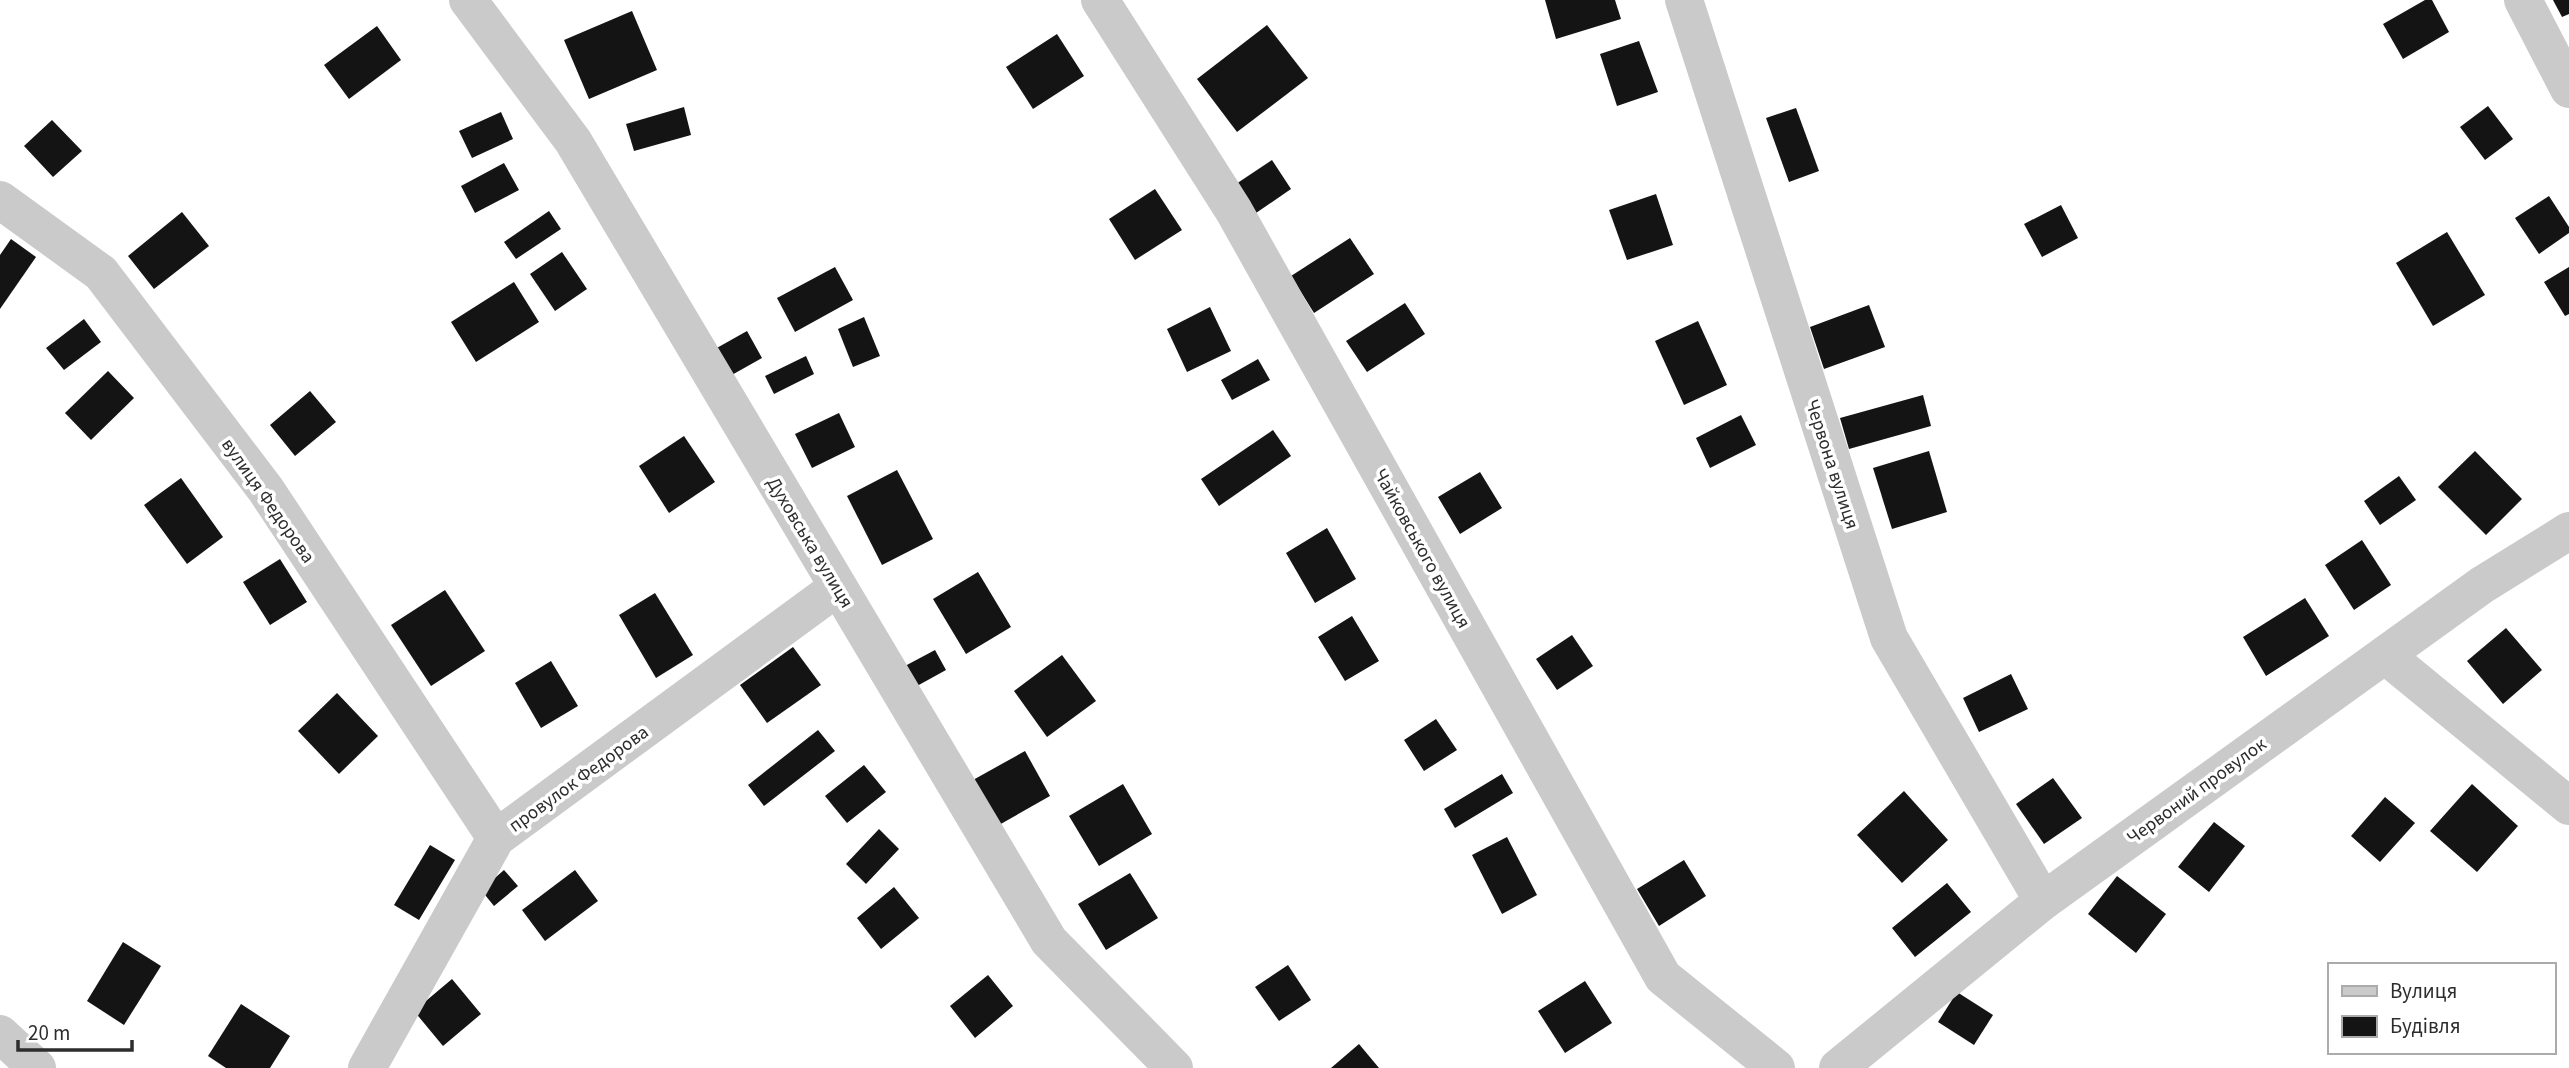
<svg xmlns="http://www.w3.org/2000/svg" width="2569" height="1068" font-family="'Source Sans 3',sans-serif">
<rect width="100%" height="100%" fill="#fff"/>
<g fill="#141414">
<polygon points="1545,0 1615,0 1621,19 1556,39"/>
<polygon points="2425,0 2432,0 2449,32 2403,59 2383,24"/>
<polygon points="2553,0 2569,0 2569,14 2562,17"/>
<polygon points="632,11 657,70 589,99 564,40"/>
<polygon points="1267,25 1308,78 1237,132 1197,79"/>
<polygon points="377,26 401,60 349,99 324,65"/>
<polygon points="1057,34 1084,76 1033,109 1006,67"/>
<polygon points="1639,41 1658,92 1617,106 1600,54"/>
<polygon points="2488,106 2513,139 2485,160 2460,127"/>
<polygon points="684,107 691,135 634,151 626,124"/>
<polygon points="1796,108 1819,171 1789,182 1766,118"/>
<polygon points="501,112 513,139 472,158 459,131"/>
<polygon points="52,120 82,151 53,177 24,146"/>
<polygon points="1272,160 1291,189 1256,213 1236,184"/>
<polygon points="504,163 519,190 475,213 461,186"/>
<polygon points="1155,189 1182,230 1135,260 1109,219"/>
<polygon points="1656,194 1673,245 1627,260 1609,210"/>
<polygon points="2549,196 2569,227 2569,233 2539,254 2515,218"/>
<polygon points="2061,205 2078,238 2042,257 2024,224"/>
<polygon points="549,211 561,229 516,259 504,242"/>
<polygon points="182,212 209,246 154,289 128,256"/>
<polygon points="2447,232 2485,295 2433,326 2396,263"/>
<polygon points="1350,238 1374,274 1314,313 1291,276"/>
<polygon points="11,239 36,257 0,309 0,255"/>
<polygon points="562,252 587,289 555,311 530,274"/>
<polygon points="835,267 853,300 795,332 777,298"/>
<polygon points="2569,267 2569,314 2565,316 2544,282"/>
<polygon points="514,282 539,322 476,362 451,322"/>
<polygon points="1405,303 1425,334 1367,372 1346,341"/>
<polygon points="1869,305 1885,347 1824,369 1810,327"/>
<polygon points="1210,307 1231,351 1187,372 1167,329"/>
<polygon points="864,317 880,356 853,367 838,329"/>
<polygon points="84,319 101,342 64,370 46,348"/>
<polygon points="1698,321 1727,385 1684,405 1655,341"/>
<polygon points="747,331 762,358 730,376 715,349"/>
<polygon points="806,356 814,374 774,394 765,376"/>
<polygon points="1258,359 1270,380 1232,400 1221,380"/>
<polygon points="108,371 134,398 91,440 65,413"/>
<polygon points="310,391 336,422 295,456 270,425"/>
<polygon points="1923,395 1931,426 1849,449 1840,418"/>
<polygon points="839,413 855,447 812,468 795,434"/>
<polygon points="1741,415 1756,445 1710,468 1696,438"/>
<polygon points="1273,430 1291,456 1219,506 1201,479"/>
<polygon points="684,436 715,482 669,513 639,466"/>
<polygon points="1929,451 1947,512 1892,529 1873,468"/>
<polygon points="2475,451 2522,499 2486,535 2438,487"/>
<polygon points="897,470 933,539 882,565 847,496"/>
<polygon points="1480,472 1502,508 1460,534 1438,497"/>
<polygon points="2399,476 2416,500 2380,525 2364,501"/>
<polygon points="181,478 223,537 187,564 144,505"/>
<polygon points="1327,528 1356,579 1315,603 1286,553"/>
<polygon points="2362,540 2391,585 2354,610 2325,565"/>
<polygon points="280,559 307,602 270,625 243,582"/>
<polygon points="978,572 1011,627 966,654 933,599"/>
<polygon points="445,590 485,651 431,686 391,625"/>
<polygon points="655,593 693,655 656,678 619,615"/>
<polygon points="2305,598 2329,636 2266,676 2243,637"/>
<polygon points="1352,616 1379,661 1345,681 1318,637"/>
<polygon points="2506,628 2542,670 2503,704 2467,661"/>
<polygon points="1572,635 1593,666 1557,690 1536,659"/>
<polygon points="793,647 821,685 767,723 740,685"/>
<polygon points="935,650 946,670 917,686 905,666"/>
<polygon points="1062,655 1096,701 1047,737 1014,691"/>
<polygon points="551,661 578,706 541,728 515,683"/>
<polygon points="2011,674 2028,709 1979,732 1963,698"/>
<polygon points="337,693 378,736 339,774 298,731"/>
<polygon points="1436,719 1457,750 1424,771 1404,740"/>
<polygon points="818,730 835,751 764,806 748,785"/>
<polygon points="1025,751 1050,796 999,825 973,780"/>
<polygon points="864,765 886,792 847,823 825,796"/>
<polygon points="1502,774 1513,793 1455,828 1444,809"/>
<polygon points="2053,778 2082,818 2044,844 2016,804"/>
<polygon points="1123,784 1152,834 1099,866 1069,816"/>
<polygon points="2472,784 2518,826 2477,872 2430,831"/>
<polygon points="1904,791 1948,840 1902,883 1857,835"/>
<polygon points="2385,797 2415,823 2380,862 2351,836"/>
<polygon points="2214,822 2245,846 2209,892 2178,867"/>
<polygon points="879,829 899,849 866,884 846,864"/>
<polygon points="1507,837 1537,895 1502,914 1472,855"/>
<polygon points="430,845 455,860 419,920 394,905"/>
<polygon points="1684,860 1706,896 1659,926 1637,889"/>
<polygon points="504,870 518,886 494,906 481,890"/>
<polygon points="575,870 598,901 545,941 522,910"/>
<polygon points="1130,873 1158,918 1106,950 1078,904"/>
<polygon points="2117,876 2166,914 2136,953 2088,914"/>
<polygon points="1947,883 1971,912 1915,957 1892,928"/>
<polygon points="894,887 919,918 881,949 857,918"/>
<polygon points="123,942 161,966 124,1025 87,1001"/>
<polygon points="1288,965 1311,1000 1279,1021 1255,987"/>
<polygon points="988,975 1013,1006 975,1038 950,1006"/>
<polygon points="452,979 481,1014 443,1046 414,1011"/>
<polygon points="1585,981 1612,1023 1565,1053 1538,1011"/>
<polygon points="1957,992 1993,1015 1974,1045 1938,1022"/>
<polygon points="241,1004 290,1036 270,1068 226,1068 208,1056"/>
<polygon points="1359,1044 1379,1068 1331,1068"/>
</g>
<g fill="none" stroke-linecap="round" stroke-linejoin="round">
<g stroke="#cacaca" stroke-width="38">
<polyline points="468,0 573,141 1049,941 1174,1068"/>
<polyline points="1100,0 1234,211 1663,977 1776,1068"/>
<polyline points="1684,0 1889,638 2043,901"/>
<polyline points="2523,0 2569,89"/>
<polyline points="0,200 101,273 266,490 496,838"/>
<polyline points="2385,655 2569,806"/>
<polyline points="0,1034 37,1068"/>
<polyline points="367,1068 496,838 838,587"/>
<polyline points="1838,1068 2043,901 2482,585 2569,531"/>
</g>
</g>
<g text-anchor="middle" stroke-width="7" stroke-linejoin="round" paint-order="stroke">
<g font-size="19" fill="#2d2d2d" stroke="#fff">
<text transform="translate(1833 464) rotate(72)" y="7">Червона вулиця</text>
<text transform="translate(269 500) rotate(55)" y="7">вулиця Федорова</text>
<text transform="translate(811 542) rotate(59)" y="7">Духовська вулиця</text>
<text transform="translate(1423 548) rotate(61)" y="7">Чайковського вулиця</text>
<text transform="translate(578 778) rotate(-36)" y="7">провулок Федорова</text>
<text transform="translate(2196 790) rotate(-36)" y="7">Червоний провулок</text>
</g>
</g>
<rect x="2328" y="963" width="228" height="91" fill="#ffffff" stroke="#ababab" stroke-width="2"/>
<rect x="2342" y="986" width="35" height="10" fill="#cacaca" stroke="#ababab" stroke-width="2"/>
<text x="2390" y="998" font-size="21" fill="#2d2d2d">Вулиця</text>
<rect x="2342" y="1016" width="35" height="21" fill="#141414" stroke="#ababab" stroke-width="2"/>
<text x="2390" y="1033" font-size="21" fill="#2d2d2d">Будівля</text>
<path d="M18 1040v10h114v-10" fill="none" stroke="#2d2d2d" stroke-width="3.5"/>
<text x="28" y="1040" font-size="21" fill="#2d2d2d" stroke="#ffffff" stroke-width="5" paint-order="stroke">20 m</text>
</svg>
